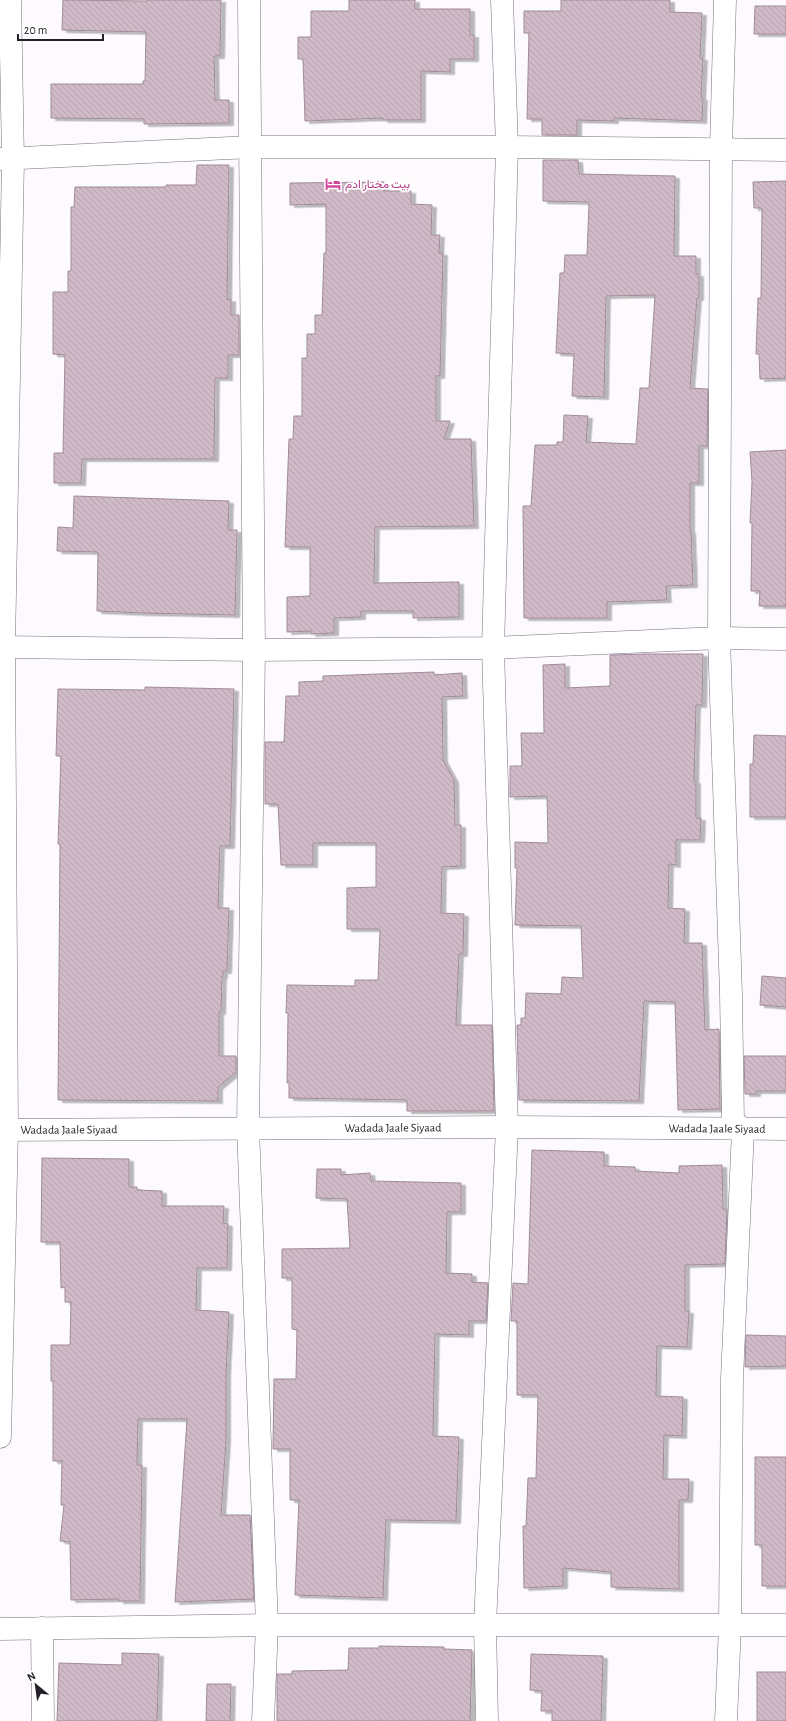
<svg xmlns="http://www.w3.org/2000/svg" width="786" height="1721" font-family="'Alegreya Sans',Vazirmatn,sans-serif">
<defs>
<pattern id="building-back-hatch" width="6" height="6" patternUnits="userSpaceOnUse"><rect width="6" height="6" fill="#d0bac8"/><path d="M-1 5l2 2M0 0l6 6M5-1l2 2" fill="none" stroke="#b2a0ac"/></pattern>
<filter id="shadow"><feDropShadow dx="4.5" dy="2.5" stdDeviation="0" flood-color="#0004"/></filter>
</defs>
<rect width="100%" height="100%" fill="#fdfafe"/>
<g fill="url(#building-back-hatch)" stroke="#a08b98" filter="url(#shadow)">
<polygon points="63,0 147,1 147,0 221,0 220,56 214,56 215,100 229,100 229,123 144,124 144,119 51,118 51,84 143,84 143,81 145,81 146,32 62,30"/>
<polygon points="349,0 415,0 415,9 470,9 470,35 474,35 474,59 450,59 450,72 421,71 421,120 383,120 383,118 305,121 303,59 298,59 298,37 311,37 311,11 349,11"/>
<polygon points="561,0 670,0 670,12 702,13 700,58 703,58 701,98 703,98 702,121 614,118 614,121 577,120 577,135 542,135 542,119 527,119 529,33 524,33 524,11 561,11"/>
<polygon points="755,6 786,6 786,34 754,34"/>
<polygon points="543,160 578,160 579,174 675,176 674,256 696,256 696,274 699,274 699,298 697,298 690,388 708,389 707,446 699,446 699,483 690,483 690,531 691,531 693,585 666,586 667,600 607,602 607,618 524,618 523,506 531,506 535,445 557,445 557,442 563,442 564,415 588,416 586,442 636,444 640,388 649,388 655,295 606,296 604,397 572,396 574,354 556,353 560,273 564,273 565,255 587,255 589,204 589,202 543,201"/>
<polygon points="197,165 229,165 227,300 231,299 231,315 239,315 239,355 228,355 228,378 215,378 214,459 82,459 81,483 54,483 54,453 63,453 65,355 53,354 53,292 68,292 68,271 71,271 71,207 74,207 75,187 166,187 166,185 196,185"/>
<polygon points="786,181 786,378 760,379 759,354 756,354 758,298 761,298 762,208 754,208 753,182"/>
<polygon points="384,182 384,191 411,191 411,204 432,205 431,235 440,235 439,253 443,253 441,336 440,376 436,376 436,421 450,421 444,439 471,439 474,526 375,527 374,583 459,582 459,617 413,618 413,611 361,611 361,617 334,618 334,633 311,634 311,631 287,632 287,597 310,596 310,547 285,547 289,439 293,439 294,416 302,416 302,358 307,358 307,334 315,334 315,315 322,315 324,253 326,253 326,204 290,205 290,183"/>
<polygon points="786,450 786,606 759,606 760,591 751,591 752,523 750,523 752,482 750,452"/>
<polygon points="74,496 229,501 228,530 237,530 235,615 143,613 97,611 98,552 57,551 58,527 73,528"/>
<polygon points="647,654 703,654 702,705 696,705 694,781 696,781 696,818 701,818 700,840 676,840 676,865 669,864 668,908 685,909 684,943 702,943 705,1030 719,1029 720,1109 678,1110 675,1002 644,1001 639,1101 519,1100 517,1025 521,1025 521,1018 525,1018 526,993 561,994 562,977 583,978 581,926 515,925 517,868 515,868 515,842 548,843 547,796 510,797 510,766 522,766 521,733 544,733 543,665 565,664 565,688 610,686 610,655"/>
<polygon points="434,672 434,675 462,673 463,696 442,697 443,760 454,780 455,825 461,825 461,866 442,867 441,913 464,914 463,954 459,954 456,1025 492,1025 494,1111 407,1111 407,1100 289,1098 289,1083 287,1083 288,1013 286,1013 287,985 355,986 355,980 378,980 380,930 378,929 347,929 347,888 376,887 376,843 313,843 313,865 281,865 278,804 265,804 265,742 284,742 286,696 299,696 299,682 323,681 323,676"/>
<polygon points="145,687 234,689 230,846 220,846 218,908 229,908 227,971 223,971 223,976 222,976 221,1012 219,1012 219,1056 236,1056 236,1072 218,1087 218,1101 58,1100 60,844 58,844 61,756 56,756 58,689 145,690"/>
<polygon points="754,735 786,736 786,817 750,817 750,764 753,764"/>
<polygon points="762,976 786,978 786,1007 760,1005"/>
<polygon points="744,1056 786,1056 786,1091 756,1091 756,1094 745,1094"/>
<polygon points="532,1150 604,1152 604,1166 635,1167 635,1171 679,1173 679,1166 722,1165 723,1209 727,1209 725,1264 685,1265 685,1311 689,1311 687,1347 657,1346 656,1396 683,1397 682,1436 664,1435 663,1479 689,1479 688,1500 679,1500 679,1589 611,1587 611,1572 563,1568 563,1586 524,1588 523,1526 526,1526 528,1478 536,1478 538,1395 517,1395 517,1321 511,1321 513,1283 528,1284"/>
<polygon points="42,1158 129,1159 129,1187 137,1187 137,1190 162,1191 162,1206 224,1206 223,1223 228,1224 227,1268 197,1268 196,1310 229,1312 226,1373 226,1440 221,1515 250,1515 254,1599 175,1602 187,1419 138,1419 137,1465 142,1465 140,1601 119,1601 119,1599 71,1600 70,1542 60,1541 64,1505 61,1505 62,1461 53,1461 53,1381 51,1381 51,1345 70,1345 71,1302 65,1302 65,1287 61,1288 60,1242 41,1242"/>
<polygon points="317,1169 341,1169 341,1175 370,1173 371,1181 461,1183 461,1212 447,1212 446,1273 472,1274 472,1282 488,1283 486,1321 469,1321 469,1335 435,1334 433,1436 459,1437 456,1521 386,1520 383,1598 295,1595 299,1500 290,1500 290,1449 273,1449 273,1447 274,1379 296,1379 297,1330 292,1329 292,1278 282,1278 282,1249 350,1248 347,1199 316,1198"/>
<polygon points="746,1335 786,1336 786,1366 745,1367"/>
<polygon points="755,1457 786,1457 786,1586 762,1586 762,1545 755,1545"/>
<polygon points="379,1646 444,1647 444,1649 472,1650 470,1721 277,1721 277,1674 292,1674 292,1671 348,1670 349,1648 379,1648"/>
<polygon points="122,1653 159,1654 157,1721 57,1721 59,1663 122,1665"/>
<polygon points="531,1654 603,1656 601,1721 552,1721 552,1711 541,1711 542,1691 530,1690"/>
<rect x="757" y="1672" width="29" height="49"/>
<polygon points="207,1684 231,1684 230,1721 206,1721"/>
</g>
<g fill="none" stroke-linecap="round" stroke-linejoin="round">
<defs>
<g id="street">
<polyline points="249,0 254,650 248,1128 267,1625 263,1721"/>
<polyline points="725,0 721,148 719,638 731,994 733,1120 743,1130 732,1379 730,1625 726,1721"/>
<polyline points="0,159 251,147 507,147 786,150"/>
<polyline points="0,647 254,650 493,648 719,638 786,639"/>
<polyline points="0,1437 7,1129 4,647 13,159 10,0"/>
<polyline points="42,1628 43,1721"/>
<polyline points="0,1629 267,1625 786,1625"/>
<polyline points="487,1721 485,1625 507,1127 493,648 507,147 502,0"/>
</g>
<g id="secondary">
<path id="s1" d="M 0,1130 L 507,1127 L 786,1129"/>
</g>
</defs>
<use href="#street" stroke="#796d80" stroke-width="23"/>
<use href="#secondary" stroke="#796d80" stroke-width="23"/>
<use href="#street" stroke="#fff" stroke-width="22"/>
<use href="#secondary" stroke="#fff" stroke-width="22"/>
</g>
<defs>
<symbol id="hotel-bare" viewBox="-9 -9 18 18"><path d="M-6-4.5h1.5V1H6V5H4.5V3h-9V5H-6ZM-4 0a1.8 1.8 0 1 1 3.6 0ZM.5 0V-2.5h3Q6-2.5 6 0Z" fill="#d1479c" stroke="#fff" stroke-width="2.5" paint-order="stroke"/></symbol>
</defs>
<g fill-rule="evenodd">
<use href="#hotel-bare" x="322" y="173" width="22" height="22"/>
</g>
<g text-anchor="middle" stroke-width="3.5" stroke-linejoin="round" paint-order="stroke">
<g font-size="12" fill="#b23c85" stroke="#fff" text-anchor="start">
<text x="345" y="188">بيت مختار ادم</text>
</g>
<g font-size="12" fill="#252028" stroke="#fff">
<text dy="4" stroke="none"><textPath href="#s1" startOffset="393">Wadada Jaale Siyaad</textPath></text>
<text dy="4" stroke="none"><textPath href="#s1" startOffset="69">Wadada Jaale Siyaad</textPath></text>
<text dy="4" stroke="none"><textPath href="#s1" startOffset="717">Wadada Jaale Siyaad</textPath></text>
</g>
</g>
<g transform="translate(36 1685) rotate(331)" stroke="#ffffff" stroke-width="3" paint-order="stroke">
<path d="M0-3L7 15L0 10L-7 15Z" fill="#252028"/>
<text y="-6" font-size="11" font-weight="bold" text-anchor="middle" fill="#252028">N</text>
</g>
<path d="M18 34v6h85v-6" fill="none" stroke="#252028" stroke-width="2"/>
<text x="24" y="34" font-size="12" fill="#252028" stroke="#ffffff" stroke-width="3" paint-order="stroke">20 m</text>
</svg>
